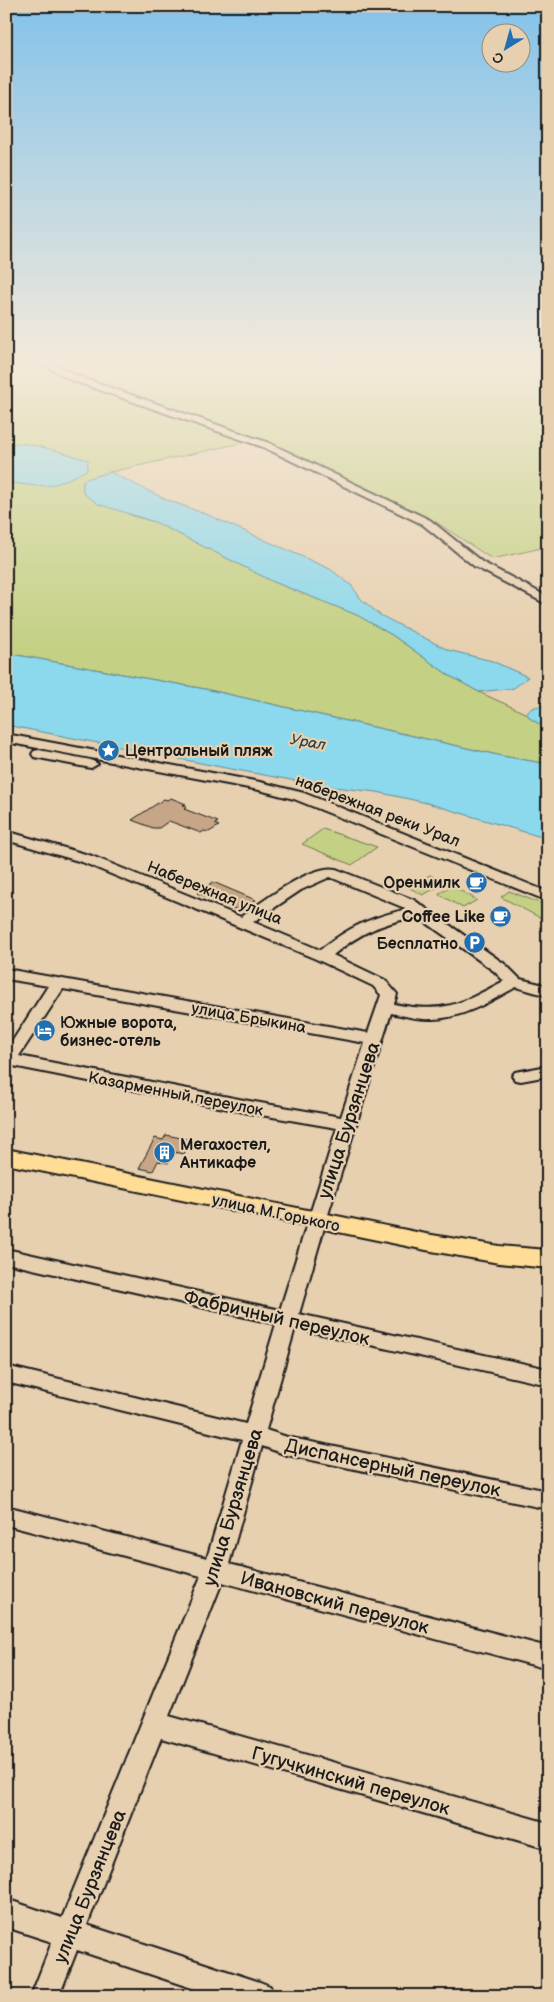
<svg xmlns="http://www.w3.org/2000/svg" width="554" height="2002" font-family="'Balsamiq Sans',sans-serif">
<rect width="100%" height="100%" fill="#e7d0b0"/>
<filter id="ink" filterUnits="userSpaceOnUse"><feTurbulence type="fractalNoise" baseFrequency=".02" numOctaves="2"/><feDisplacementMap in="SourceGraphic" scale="10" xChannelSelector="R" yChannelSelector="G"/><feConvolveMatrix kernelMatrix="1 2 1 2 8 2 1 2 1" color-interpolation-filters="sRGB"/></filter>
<g filter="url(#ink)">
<g fill="#c4d084" stroke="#707650">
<polygon points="6,364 548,364 546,547 492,559 436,522 260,439 110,472 83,481 83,493 133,516 155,522 274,582 357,615 392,635 450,676 479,692 527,714 531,719 548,729 548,764 502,756 205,689 6,653"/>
<polygon points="323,829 377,847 352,865 302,844"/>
<polygon points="430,875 445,883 423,895 408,887"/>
<polygon points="452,886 477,900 463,908 438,894"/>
<polygon points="509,891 548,906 548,922 501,897"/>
</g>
<g fill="#8cd8ec" stroke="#5f8d99">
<path d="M 6,443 C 34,442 62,453 88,460 L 87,470 C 49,489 48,488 6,482 Z"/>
<polygon points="110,472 165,499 208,515 330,569 351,585 361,599 380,615 448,650 492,661 528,677 514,688 479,692 450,676 392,635 357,615 274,582 155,522 98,504 83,493 83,480"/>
<polygon points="6,653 205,689 502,756 548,764 548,839 427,803 377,792 324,786 231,769 6,725"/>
<path d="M 548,705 L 548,729 L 531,719 L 527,714 C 530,706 540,706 548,705 Z"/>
</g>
<g fill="#c6a686" stroke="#1c1c1c">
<polygon points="171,798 186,804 183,805 187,807 184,809 218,822 215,824 219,826 209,832 204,831 201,833 169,821 159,828 153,828 132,820 164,799 167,800"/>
<polygon points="213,882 246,896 256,900 240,911 197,893"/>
<polygon points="166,1135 191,1140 184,1154 173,1152 168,1163 158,1161 153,1171 139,1168 155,1138 163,1140"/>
</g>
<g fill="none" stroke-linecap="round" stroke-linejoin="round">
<defs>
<g id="minor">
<polygon points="43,364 54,364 77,376 269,443 430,520 482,562 548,597 548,605 474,566 422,524 263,447 71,380"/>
<polygon points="6,734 260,782 304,793 548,892 548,901 294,799 259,790 6,742"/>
<polygon points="39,750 91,760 98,764 91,768 34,757 32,754 34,751"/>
<path d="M 6,831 L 92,856 L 241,917 C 260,903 312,863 336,869 L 414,900 L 506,965 L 520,979 L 548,986 L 548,996 L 516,987 C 491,1001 463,1018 433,1019 C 419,1020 405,1016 391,1013 L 326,1221 L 299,1314 L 548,1369 L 548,1385 L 295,1328 L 266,1430 L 287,1437 L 548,1491 L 548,1509 L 287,1455 L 262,1446 L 229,1564 L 548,1647 L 548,1669 L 222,1582 L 169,1716 L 548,1823 L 548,1849 L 161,1738 L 87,1925 L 260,1982 L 270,1986 L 274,1996 L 216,1996 L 77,1950 L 59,1996 L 31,1996 L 52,1942 L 6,1927 L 6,1899 L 62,1918 L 201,1576 L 6,1525 L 6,1506 L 207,1558 L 242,1440 L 6,1382 L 6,1366 L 246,1424 L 276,1324 L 6,1263 L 6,1249 L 280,1310 L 337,1128 L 249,1113 L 13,1066 L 6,1069 L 6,1051 L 48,986 L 6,979 L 6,969 L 368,1033 L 381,995 L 373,986 L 316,959 L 82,862 L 6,840 ZM 330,877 L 407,909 C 368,919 352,925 320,950 L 253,922 L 301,890 ZM 417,916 L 494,971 L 504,981 C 461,1004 444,1014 394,1004 L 397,994 L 385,980 L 333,955 C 363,931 379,925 417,916 ZM 63,989 L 365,1043 L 341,1117 L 249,1101 L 19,1056 Z"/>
<polygon points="548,1066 548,1076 521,1081 515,1080 512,1076 515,1072"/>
</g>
<polygon id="major" points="6,1149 426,1234 499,1246 548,1250 548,1268 499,1263 426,1250 6,1164"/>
</defs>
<use href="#minor" stroke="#1c1c1c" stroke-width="4"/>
<use href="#major" stroke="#1c1c1c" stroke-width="4"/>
<use href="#minor" fill="#e7d0b0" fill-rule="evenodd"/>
<use href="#major" fill="#ffdd96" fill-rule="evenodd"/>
</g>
</g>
<linearGradient id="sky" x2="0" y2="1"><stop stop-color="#83c2ea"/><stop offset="0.56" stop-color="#f4eadb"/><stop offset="1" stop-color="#f4eadb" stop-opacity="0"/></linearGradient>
<rect width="554" height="645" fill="url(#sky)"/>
<defs>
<symbol id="sight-disc" viewBox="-11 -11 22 22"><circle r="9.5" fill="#1f6fb2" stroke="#e7d0b0"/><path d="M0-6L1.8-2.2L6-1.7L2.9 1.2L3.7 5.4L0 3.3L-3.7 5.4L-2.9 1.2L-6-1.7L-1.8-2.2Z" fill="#fff"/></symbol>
<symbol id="cafe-disc" viewBox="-11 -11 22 22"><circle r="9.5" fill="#1f6fb2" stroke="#e7d0b0"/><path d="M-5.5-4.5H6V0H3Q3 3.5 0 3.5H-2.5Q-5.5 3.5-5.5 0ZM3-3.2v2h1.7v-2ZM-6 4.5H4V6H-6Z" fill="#fff"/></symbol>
<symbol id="parking-disc" viewBox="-11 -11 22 22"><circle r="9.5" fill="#1f6fb2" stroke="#e7d0b0"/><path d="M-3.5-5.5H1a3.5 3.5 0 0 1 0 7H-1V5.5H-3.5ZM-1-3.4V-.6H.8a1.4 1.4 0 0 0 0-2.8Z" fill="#fff"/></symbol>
<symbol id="hotel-disc" viewBox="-11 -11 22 22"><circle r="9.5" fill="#1f6fb2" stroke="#e7d0b0"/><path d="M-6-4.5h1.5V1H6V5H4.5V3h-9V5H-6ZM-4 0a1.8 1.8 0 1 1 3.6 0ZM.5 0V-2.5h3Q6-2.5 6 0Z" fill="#fff"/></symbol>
<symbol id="building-disc" viewBox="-11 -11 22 22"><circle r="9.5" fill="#1f6fb2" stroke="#e7d0b0"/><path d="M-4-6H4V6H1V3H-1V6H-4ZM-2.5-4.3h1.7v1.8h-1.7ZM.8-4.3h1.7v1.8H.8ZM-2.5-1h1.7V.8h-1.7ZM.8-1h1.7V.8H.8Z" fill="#fff"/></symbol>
</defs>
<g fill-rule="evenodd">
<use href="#sight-disc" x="96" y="738" width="25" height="25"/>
<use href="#cafe-disc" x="464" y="870" width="25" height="25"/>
<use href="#cafe-disc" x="488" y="904" width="25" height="25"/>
<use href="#parking-disc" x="462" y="930" width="25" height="25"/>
<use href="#hotel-disc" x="32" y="1018" width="25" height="25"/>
<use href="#building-disc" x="152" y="1140" width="25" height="25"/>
</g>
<g text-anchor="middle" stroke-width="4.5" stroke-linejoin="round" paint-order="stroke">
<g font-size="15" font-style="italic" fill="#324246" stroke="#e7d0b0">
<text transform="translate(308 742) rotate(10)" y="5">Урал</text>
</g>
<g font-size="16" font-weight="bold" fill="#1c1c1c" stroke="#e7d0b0" text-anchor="start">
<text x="125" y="756">Центральный пляж</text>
<text x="460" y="888" text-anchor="end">Оренмилк</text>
<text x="485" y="922" text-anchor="end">Coffee Like</text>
<text x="458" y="949" text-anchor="end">Бесплатно</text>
<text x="60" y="1028">Южные ворота,<tspan x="60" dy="18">бизнес-отель</tspan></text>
<text x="180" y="1150">Мегахостел,<tspan x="180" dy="18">Антикафе</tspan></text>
</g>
<g font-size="16" fill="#1c1c1c" stroke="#e7d0b0">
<text transform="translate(378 810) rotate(21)" y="6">набережная реки Урал</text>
<text transform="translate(215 892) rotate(22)" y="6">Набережная улица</text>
<text transform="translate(249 1017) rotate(10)" y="6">улица Брыкина</text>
<text transform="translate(176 1093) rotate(11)" y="6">Казарменный переулок</text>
<text transform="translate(276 1212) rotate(12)" y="6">улица М.Горького</text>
</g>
<g font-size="19" fill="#1c1c1c" stroke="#e7d0b0">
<text transform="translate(348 1120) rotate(-72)" y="7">улица Бурзянцева</text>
<text transform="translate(277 1317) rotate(13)" y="7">Фабричный переулок</text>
<text transform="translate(393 1467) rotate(12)" y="7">Диспансерный переулок</text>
<text transform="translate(232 1507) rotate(-73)" y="7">улица Бурзянцева</text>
<text transform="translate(335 1602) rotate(15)" y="7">Ивановский переулок</text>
<text transform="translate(351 1780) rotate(16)" y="7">Гугучкинский переулок</text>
<text transform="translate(89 1886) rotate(-68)" y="7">улица Бурзянцева</text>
</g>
</g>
<rect width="554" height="2002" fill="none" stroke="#e7d0b0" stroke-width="25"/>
<rect x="12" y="12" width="529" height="1977" fill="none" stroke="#1c1c1c" stroke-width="2" filter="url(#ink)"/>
<g transform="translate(506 48) rotate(217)"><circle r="24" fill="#e7d0b0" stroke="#968875"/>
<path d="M0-4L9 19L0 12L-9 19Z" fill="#1f6fb2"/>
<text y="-8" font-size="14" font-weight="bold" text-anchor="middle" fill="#1c1c1c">С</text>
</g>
</svg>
